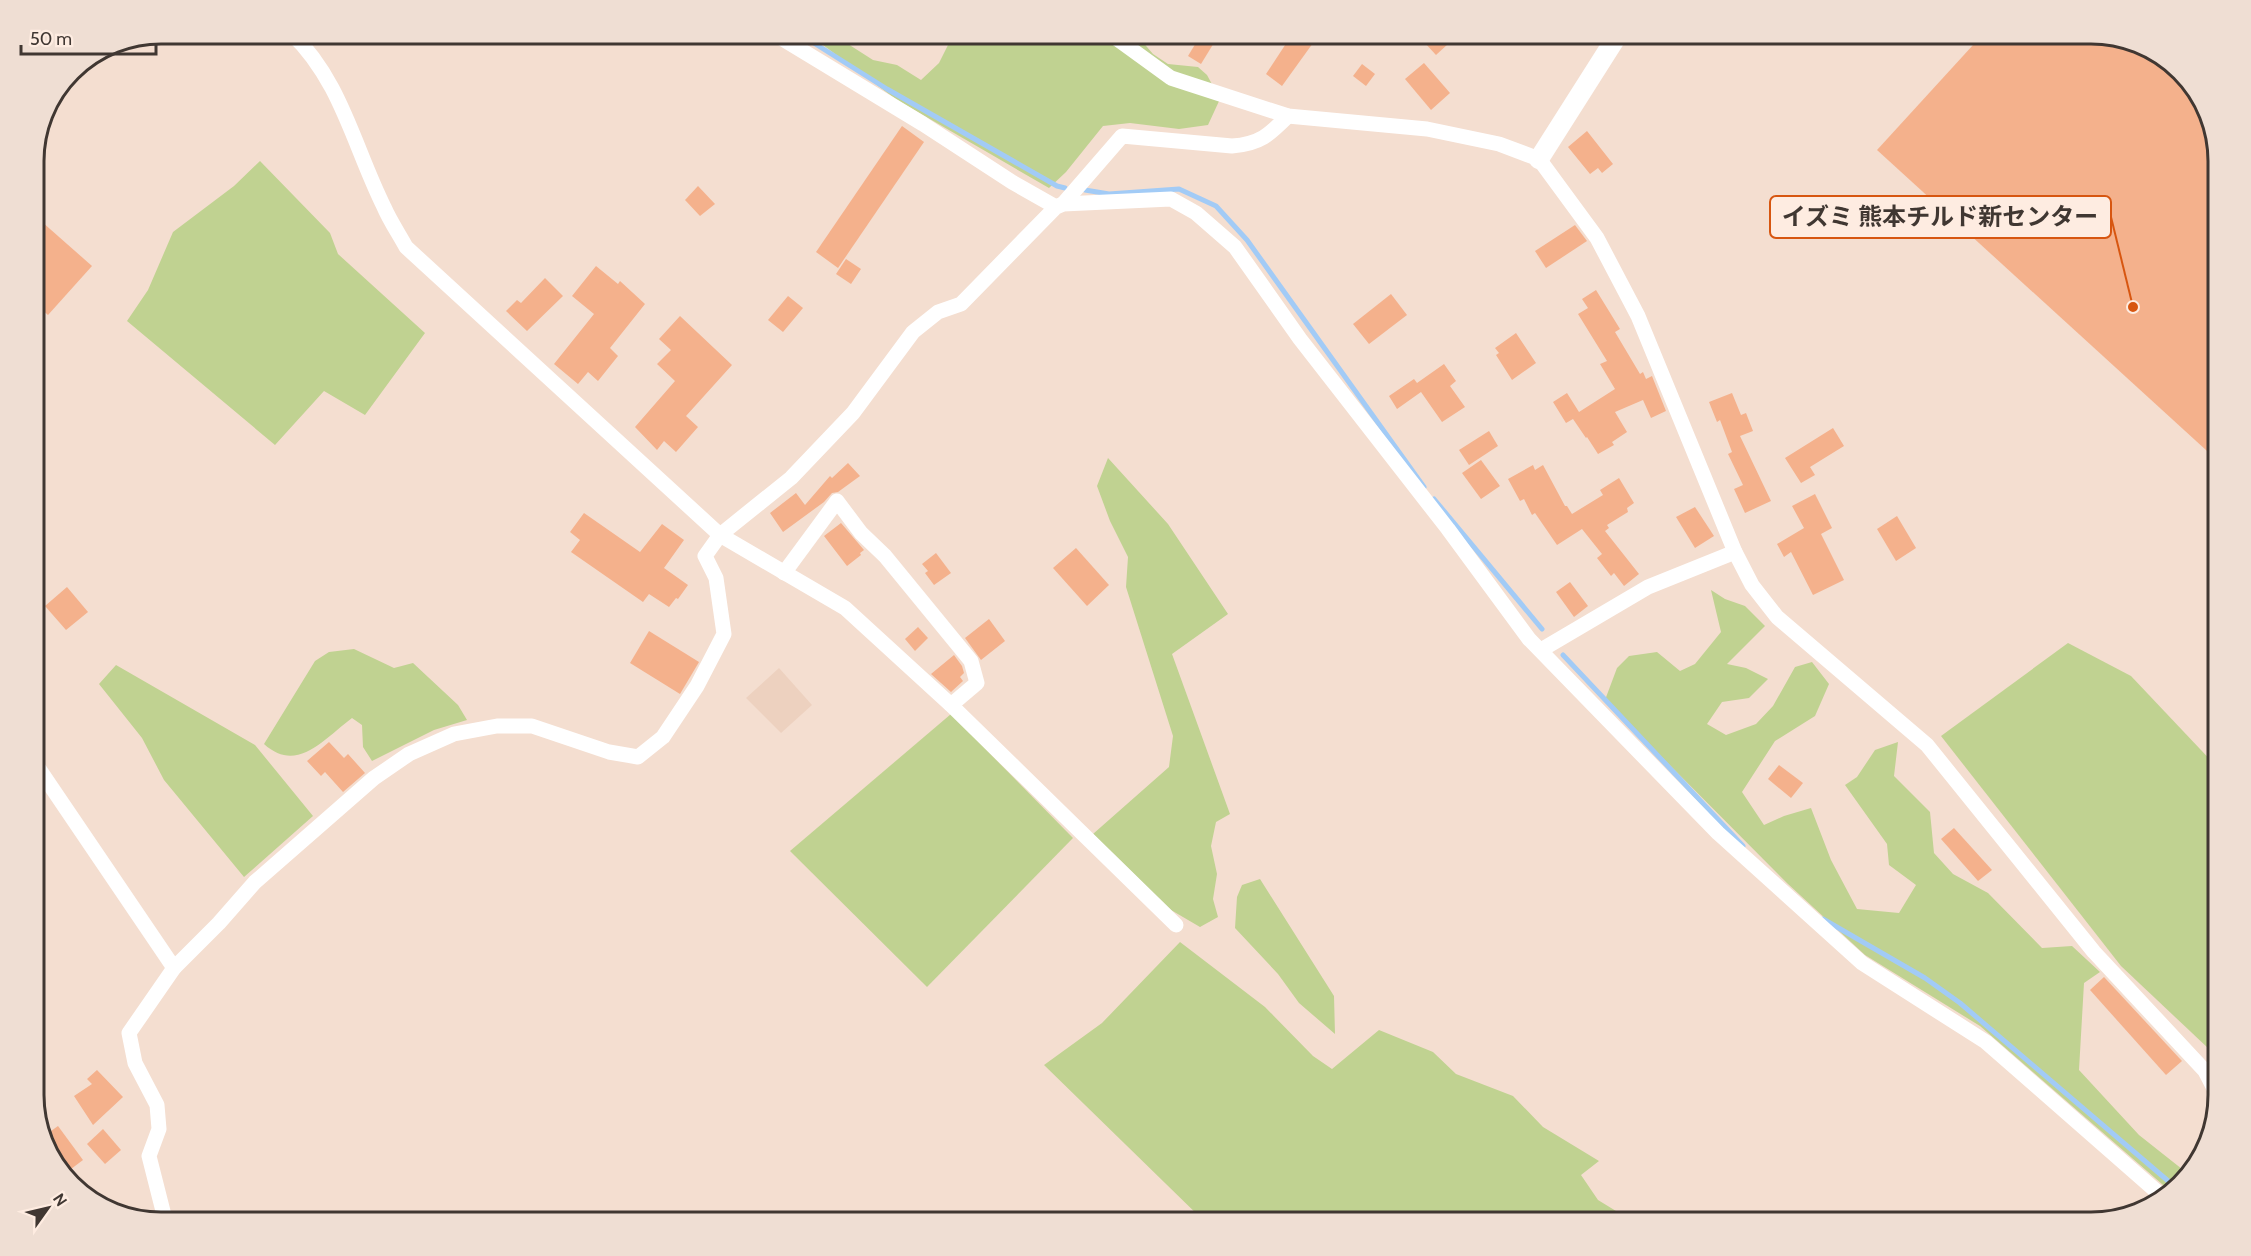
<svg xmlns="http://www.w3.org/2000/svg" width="2251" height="1256" font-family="Cabin,'Noto Sans JP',sans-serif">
<rect width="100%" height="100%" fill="#f4ded0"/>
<polygon fill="#edd1bf" points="779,668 812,705 781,733 746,698"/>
<g fill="#c0d291">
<polygon points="954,33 1135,33 1153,54 1168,64 1198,67 1207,75 1220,99 1208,125 1179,129 1130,123 1103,126 1066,172 1049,188 897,100 819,42 825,35 848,44 873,60 897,65 921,80 939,63"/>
<polygon points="260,161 330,233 338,254 425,333 365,415 324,391 275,445 127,321 148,290 173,232 234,186"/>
<polygon points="1108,458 1168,524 1228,614 1172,654 1230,814 1216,822 1211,846 1217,874 1213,899 1218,917 1200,927 1171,910 1093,834 1169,767 1173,736 1126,587 1128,557 1110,521 1097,486"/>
<polygon points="1711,590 1725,599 1745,606 1765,626 1727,664 1746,668 1768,679 1749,698 1722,702 1707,724 1726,735 1756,724 1773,706 1795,667 1812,662 1829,684 1815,716 1775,741 1742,792 1764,825 1784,816 1811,808 1831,860 1857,909 1899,913 1916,885 1889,865 1887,844 1845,785 1857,777 1875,750 1898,742 1894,776 1930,812 1934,853 1953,874 1988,893 2042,948 2072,946 2100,972 2084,983 2079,1070 2139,1135 2187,1173 2170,1191 1980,1026 1865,955 1788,884 1605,700 1617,668 1629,656 1657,652 1680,671 1695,664 1721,632"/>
<polygon points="2068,643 2131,676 2218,768 2218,1038 2209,1049 2121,966 1941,736"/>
<path d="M 354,649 L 394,668 L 413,663 L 458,705 L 467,720 L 434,730 L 372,761 L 363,747 L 362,725 L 352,718 C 324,739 297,774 264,744 L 315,661 L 329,652 Z"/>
<polygon points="116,665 255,745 313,816 244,877 164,780 142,738 99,684"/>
<polygon points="951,714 1073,838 927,987 790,851"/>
<polygon points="1260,879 1334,996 1335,1034 1299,1003 1278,974 1235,928 1237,897 1242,885"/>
<polygon points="1180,942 1265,1007 1313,1056 1332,1069 1379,1030 1433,1052 1456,1074 1513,1096 1543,1127 1599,1161 1581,1175 1598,1200 1616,1211 1626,1223 1206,1223 1044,1065 1102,1023"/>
</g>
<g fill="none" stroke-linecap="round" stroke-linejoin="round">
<g stroke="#a2cbf6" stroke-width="5">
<polyline points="798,33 887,89 1057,186 1065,188"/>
<polyline points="1085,190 1109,194 1179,189 1216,206 1247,240 1424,487"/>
<polyline points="1434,499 1542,629"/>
<polyline points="1563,655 1743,846"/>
<polyline points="1823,919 1925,978 1960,1003 2174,1186"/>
</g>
</g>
<g fill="#f4b18c">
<polygon points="1202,33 1220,33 1201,64 1188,56"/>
<polygon points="1293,33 1300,33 1313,43 1282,86 1266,74"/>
<polygon points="1434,33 1438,33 1448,44 1436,55 1424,42"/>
<polygon points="1984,33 2091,33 2154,50 2197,90 2218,152 2218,461 1877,150"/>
<polygon points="1424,63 1450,93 1431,110 1405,79"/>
<polygon points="1362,64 1375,74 1366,86 1353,76"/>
<polygon points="902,126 924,142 838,268 816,252"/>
<polygon points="1587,131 1613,164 1602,173 1598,168 1590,174 1568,147"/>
<polygon points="698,186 715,204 700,216 685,200"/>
<polygon points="33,214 92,266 48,315 33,302"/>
<polygon points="1575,225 1587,241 1546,268 1535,251"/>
<polygon points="846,259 861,269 851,284 836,274"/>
<polygon points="596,266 618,284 620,281 645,304 610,348 618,356 598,381 588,372 578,384 554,364 594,314 572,296"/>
<polygon points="545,278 563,296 527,331 506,311 517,300 521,303"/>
<polygon points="1596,290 1620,329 1615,332 1640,374 1643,372 1646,379 1652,376 1666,411 1651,418 1643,400 1615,412 1627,432 1612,442 1614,445 1598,454 1587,437 1586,438 1573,419 1566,423 1553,402 1567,393 1579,412 1615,389 1600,364 1607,361 1578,314 1588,308 1582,299"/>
<polygon points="1391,294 1407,315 1369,344 1353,324"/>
<polygon points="788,296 803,308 783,332 768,320"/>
<polygon points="680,316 732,365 686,416 698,427 676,452 664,441 657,450 635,427 675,381 657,364 671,350 659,339"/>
<polygon points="1516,333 1536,363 1512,380 1496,355 1499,353 1495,348"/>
<polygon points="1444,364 1456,381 1450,386 1465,407 1442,422 1421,392 1397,409 1389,396 1414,379 1417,383"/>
<polygon points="1732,393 1741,415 1746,413 1753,431 1740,436 1771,501 1745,513 1734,489 1743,485 1728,454 1732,452 1720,420 1717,422 1709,402"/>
<polygon points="1833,428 1844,446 1810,467 1815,475 1801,483 1785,458"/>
<polygon points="1489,431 1498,446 1469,465 1459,450"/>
<polygon points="1481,460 1500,486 1481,499 1462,473"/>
<polygon points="848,463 860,476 838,492 832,493 824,502 783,532 770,513 796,493 805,505 830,476 832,478"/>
<polygon points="1533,465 1535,470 1543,465 1565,506 1567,506 1572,514 1603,495 1600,490 1619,478 1634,503 1627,508 1628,512 1607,525 1609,528 1605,531 1639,574 1624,586 1614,573 1611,576 1597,558 1602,554 1582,529 1557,545 1535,513 1532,515 1524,499 1520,501 1508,479"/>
<polygon points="1815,494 1832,528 1821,534 1844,580 1813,595 1791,552 1784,557 1777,544 1804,528 1792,506"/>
<polygon points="1695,507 1714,536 1695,548 1676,517"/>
<polygon points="584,513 640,552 662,524 684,540 664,568 688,585 678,599 676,598 669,607 649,594 643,602 571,552 580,540 570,532"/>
<polygon points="1897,516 1916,548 1896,561 1877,529"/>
<polygon points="841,523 864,550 860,553 861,555 847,566 824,536"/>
<polygon points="1076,548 1109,585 1087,606 1053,568"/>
<polygon points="936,553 951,573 934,585 925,573 928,571 922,564"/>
<polygon points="1570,582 1588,606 1574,617 1556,592"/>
<polygon points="67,587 88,612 66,630 45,606"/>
<polygon points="989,619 1005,641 981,660 965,638"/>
<polygon points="918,627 928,638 915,651 905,639"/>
<polygon points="649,631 699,662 680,694 630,663"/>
<polygon points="954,655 962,666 964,673 960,677 963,681 951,692 931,674"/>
<polygon points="329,742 344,758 348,754 365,773 343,792 325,772 321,776 307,761"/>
<polygon points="1779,765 1803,783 1791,798 1768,779"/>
<polygon points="1954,828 1992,870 1978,881 1941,839"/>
<polygon points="2104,977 2182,1061 2166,1075 2090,990"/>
<polygon points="97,1070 123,1097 93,1125 74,1096 92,1084 87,1079"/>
<polygon points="58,1126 83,1160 63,1175 54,1166 44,1136"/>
<polygon points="103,1129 121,1150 105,1164 87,1144"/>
</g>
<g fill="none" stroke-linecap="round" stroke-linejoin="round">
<g stroke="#fff" stroke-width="15">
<path d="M 291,33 C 341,80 354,147 384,207 C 390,221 399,234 406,247 L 720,535 L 845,608 L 951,705 L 1176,925"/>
<polyline points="773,33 923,124 1012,182 1056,207"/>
<polyline points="1109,33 1171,78 1288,116 1427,129 1499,144 1539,159 1597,238 1638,316 1735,552 1752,585 1777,617 1927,745 2094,952 2205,1071 2218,1096"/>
<path d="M 1063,204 L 1122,136 L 1232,146 C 1260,144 1269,135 1288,116"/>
<polyline points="784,573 837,501 861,533 885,556 971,661 977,683 951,705"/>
<polyline points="1541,650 1648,587 1735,552"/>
<polyline points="33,760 174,968"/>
<polyline points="166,1223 149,1156 159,1129 157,1105 135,1063 129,1033 174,968 219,923 255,882 374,778 409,754 454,734 497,726 532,726 609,752 638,757 663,737 697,686 724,634 716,578 705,556 720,535 791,478 853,413 913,332 938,312 961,304 1056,207 1063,204 1171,199 1196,213 1235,247 1300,339 1448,529 1529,639 1718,833 1862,963 1986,1042 2163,1197"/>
</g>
<polyline stroke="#fff" stroke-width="20" points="1539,159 1619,33"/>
</g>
<path d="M0 0H2251V1256H0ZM161 44H2091A117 117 0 0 1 2208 161V1095A117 117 0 0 1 2091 1212H161A117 117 0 0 1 44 1095V161A117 117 0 0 1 161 44Z" fill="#efded3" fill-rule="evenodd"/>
<path fill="none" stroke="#403732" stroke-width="3" d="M161 44H2091A117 117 0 0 1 2208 161V1095A117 117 0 0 1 2091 1212H161A117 117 0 0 1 44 1095V161A117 117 0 0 1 161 44Z"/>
<path fill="none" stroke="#d75610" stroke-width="2" d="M2133 307L2111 217"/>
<circle fill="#d75610" stroke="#feece1" stroke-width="2" cx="2133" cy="307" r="6"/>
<rect fill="#feece1" stroke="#d75610" stroke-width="2" x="1770" y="196" width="341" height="42" rx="6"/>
<g font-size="24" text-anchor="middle" font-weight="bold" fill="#403732">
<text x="1940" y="225">イズミ 熊本チルド新センター</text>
</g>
<g transform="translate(48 1208) rotate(56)" stroke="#feece1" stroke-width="4.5" paint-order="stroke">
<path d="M0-4.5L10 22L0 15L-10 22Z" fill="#403732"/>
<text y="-9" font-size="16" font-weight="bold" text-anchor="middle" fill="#403732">N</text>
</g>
<path d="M21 45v9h135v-9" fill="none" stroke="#403732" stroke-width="3"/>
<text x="30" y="45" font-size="18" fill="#403732" stroke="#feece1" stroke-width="4.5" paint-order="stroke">50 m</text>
</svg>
